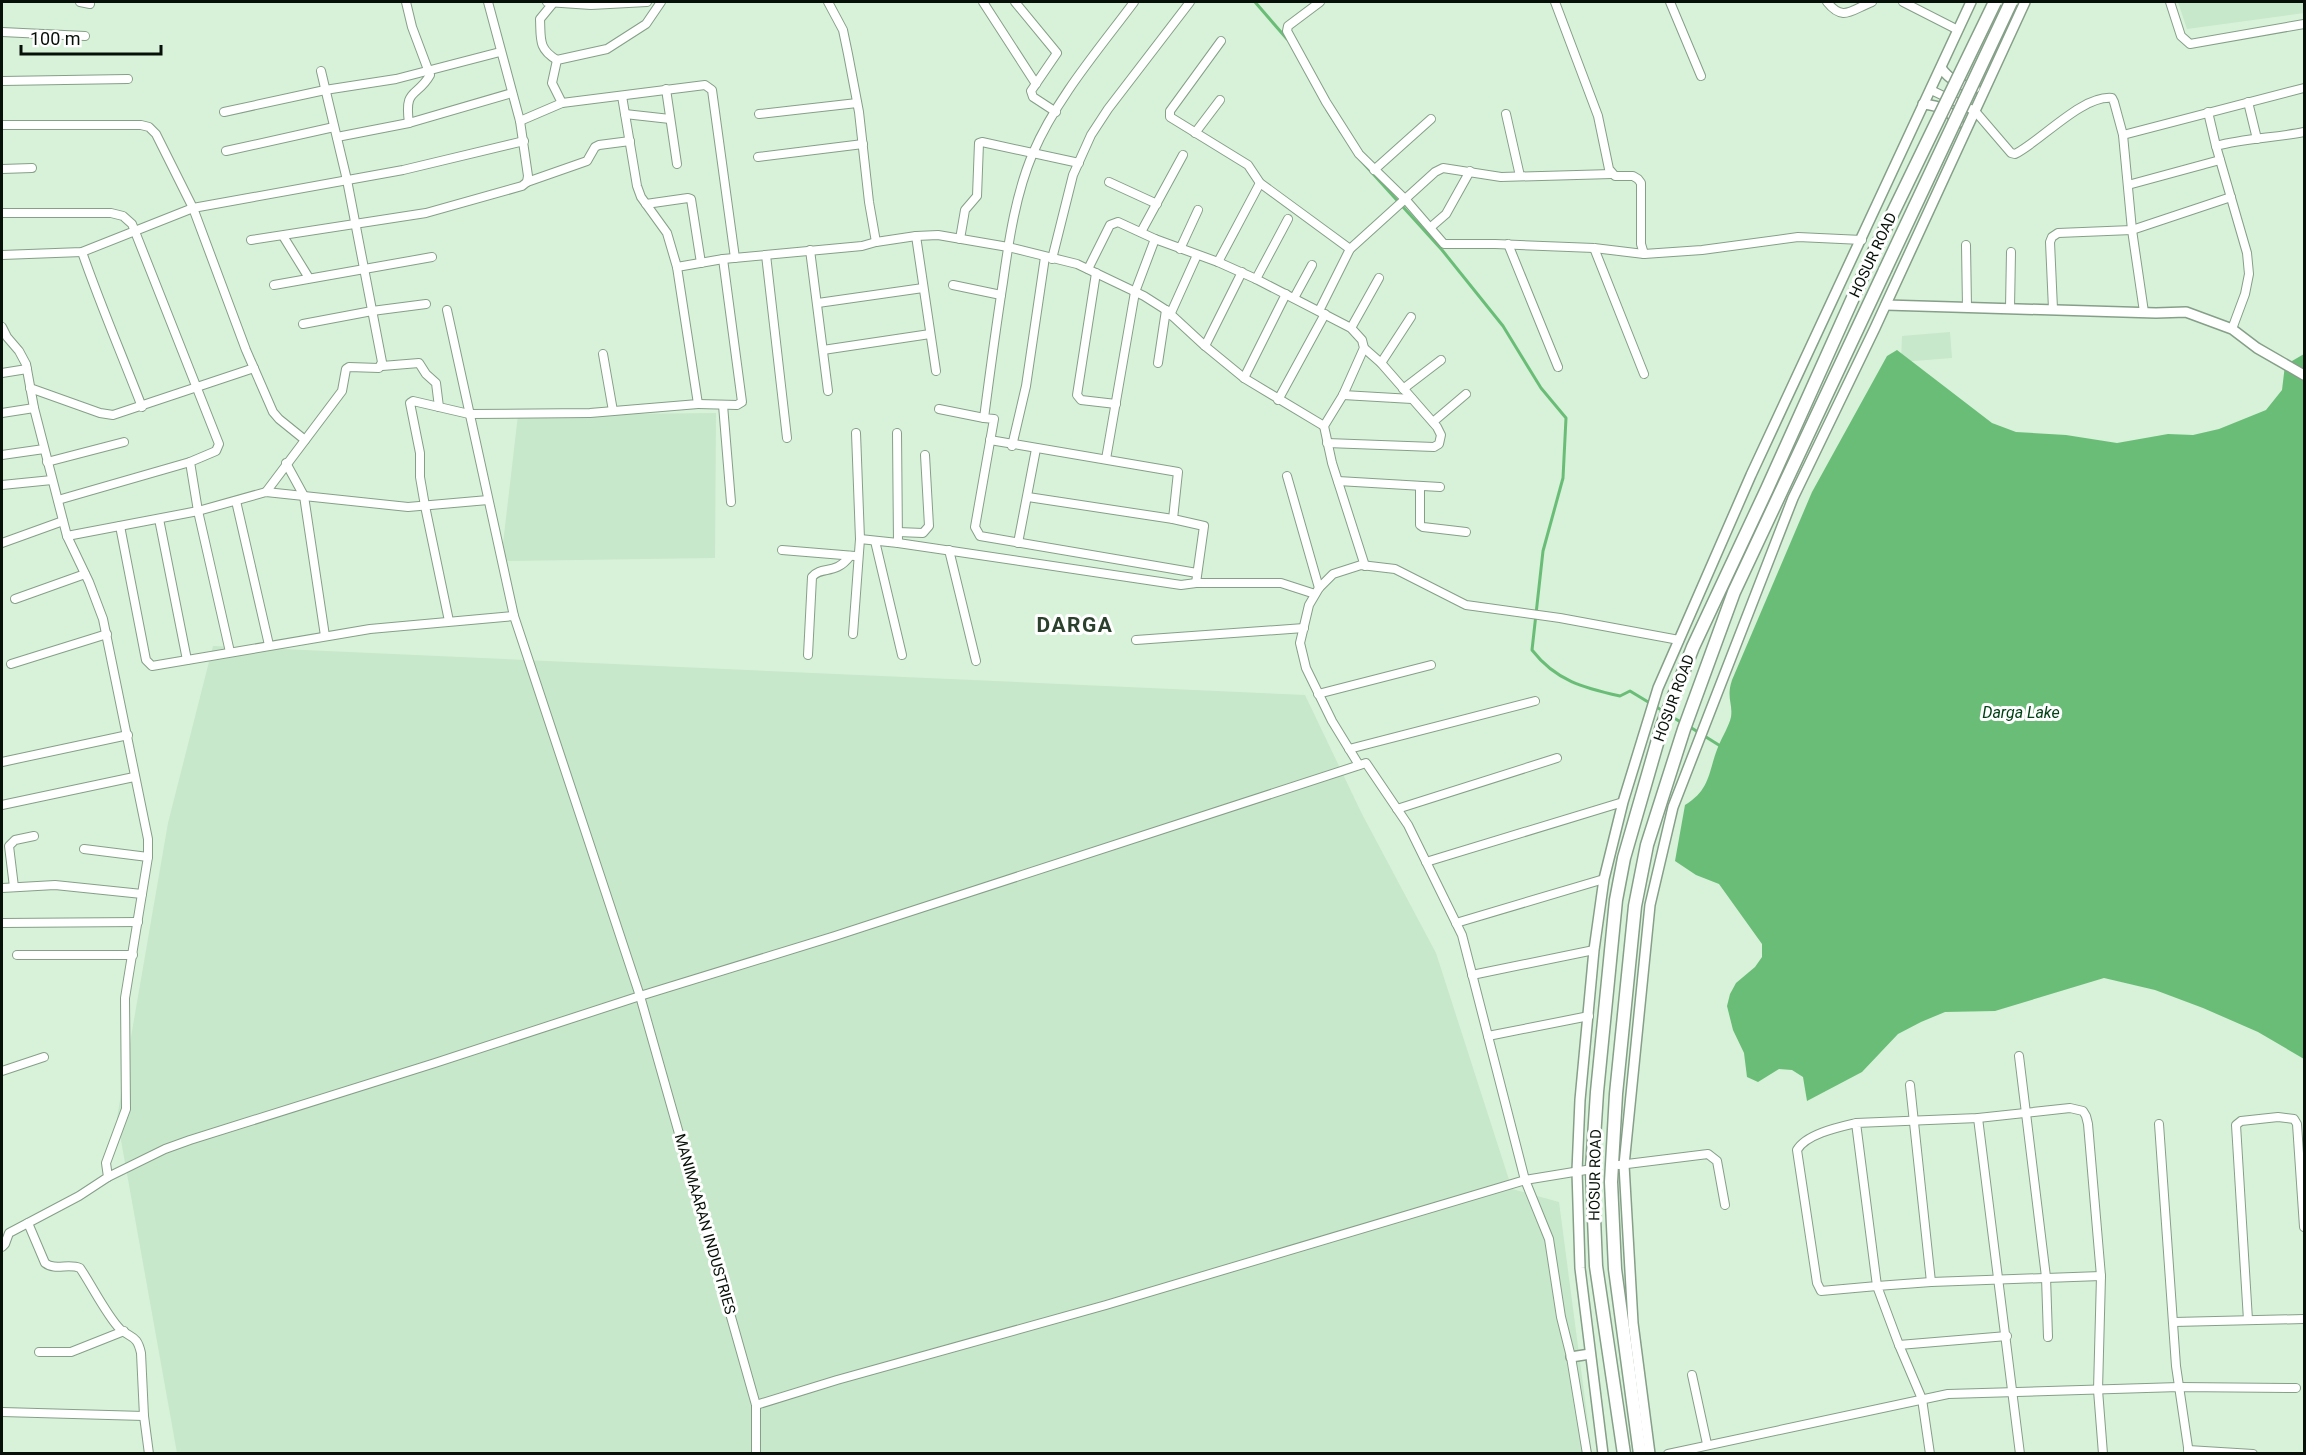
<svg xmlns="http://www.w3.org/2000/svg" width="2306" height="1455" font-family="Roboto,sans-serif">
<rect width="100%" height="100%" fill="#d7f2d9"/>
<g fill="#c7e8ca">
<polygon points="2178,2 2304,2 2304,13 2187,29"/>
<polygon points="1950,332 1952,358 1901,362 1902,336"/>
<polygon points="716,413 715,558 501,561 518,415"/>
<polygon points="213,646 1305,695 1362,814 1436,953 1512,1189 1559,1202 1592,1453 177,1453 117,1118 168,823"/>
</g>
<path fill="#6abd77" d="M 1897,350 L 1992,423 L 2016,432 L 2066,435 L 2117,443 L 2168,434 L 2193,435 L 2219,429 L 2266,410 L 2282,390 L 2285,365 L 2304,354 L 2304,1059 L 2258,1032 L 2203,1008 L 2155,990 L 2104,978 L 1995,1011 L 1945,1012 L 1921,1022 L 1898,1034 L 1862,1072 L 1807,1101 L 1803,1077 L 1792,1070 L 1779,1069 L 1758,1082 L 1747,1077 L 1744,1053 L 1733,1030 L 1727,1006 L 1730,994 L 1736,983 L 1755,967 L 1762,957 L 1762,944 L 1719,884 L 1696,875 L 1675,861 L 1685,805 C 1711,789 1708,772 1718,747 C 1722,737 1729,726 1731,717 C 1733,703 1726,698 1732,680 L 1812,492 L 1887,356 Z"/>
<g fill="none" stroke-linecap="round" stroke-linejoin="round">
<g stroke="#6abd77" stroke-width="3">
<polyline points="1255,2 1287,39"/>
<polyline points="1327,110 1341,132"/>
<path d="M 1356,155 L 1442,250 L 1503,326 L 1541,388 L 1566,418 L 1563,478 L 1543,551 L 1532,650 C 1556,681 1584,688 1620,696 L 1630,691 L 1663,711"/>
<polyline points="1669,715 1684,724"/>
<polyline points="1690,727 1722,747"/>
</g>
<defs>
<g id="minor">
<polyline points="80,2 90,4"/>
<path d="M 406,2 L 412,27 L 430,75 C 417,98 404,87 409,123"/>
<polyline points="547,2 591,5 647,2"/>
<path d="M 554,2 L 540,19 C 541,39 538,49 557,60"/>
<polyline points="828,2 843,30 848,54 859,112 869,202 876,242 916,236 938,235 1008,247 1077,264 1144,296 1166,310 1205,346 1244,378 1324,426"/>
<polyline points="983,2 1036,84"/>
<polyline points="1015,2 1057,53 1031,91 1033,97 1056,112"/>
<path d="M 1134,2 C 1099,49 1056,99 1033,153 C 1016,193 1009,239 1003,282 C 996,327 990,372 984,418 L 994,419 L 975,527 L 980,536 L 1197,573"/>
<polyline points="1320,2 1288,26 1287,31 1326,102 1359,154 1406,200 1444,244 1495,244 1594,248 1644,254 1702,250 1798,237 1862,240"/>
<polyline points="1555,2 1598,116 1609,169 1615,176 1633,176 1638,179 1641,183 1641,244 1644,254"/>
<polyline points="1670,2 1701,76"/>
<path d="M 1827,2 C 1843,22 1851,10 1872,2"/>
<polyline points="1903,2 1958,30"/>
<polyline points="2170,2 2181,36 2190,44 2304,24"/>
<polyline points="2,32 85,36"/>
<polyline points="1221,41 1170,111 1170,117 1248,165 1260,183 1350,249 1435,172 1443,168 1501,177 1612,174"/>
<polyline points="2,81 128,79"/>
<polyline points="666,89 677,164"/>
<path d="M 1931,90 L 1975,111 L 2011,153 L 2015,154 C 2041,141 2082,95 2112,98 L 2114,102 L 2123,135 L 2132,230 L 2144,312"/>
<polyline points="2248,102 2257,139"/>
<polyline points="562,103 552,83 557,60 607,49 646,24 661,2"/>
<polyline points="224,112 325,90 396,79 500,52"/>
<polyline points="2208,112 2216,146"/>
<polyline points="625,114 670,119"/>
<polyline points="759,114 857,103"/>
<polyline points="1506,114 1520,176"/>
<polyline points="520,121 562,103 705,85 712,90 735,258"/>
<polyline points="2,125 141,125 149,127 156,134 193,208 246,350 273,412 279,419 305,440"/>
<polyline points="1195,133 1220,100"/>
<polyline points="2123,135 2304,88"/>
<polyline points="337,137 409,123 512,93"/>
<polyline points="226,151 334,127"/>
<polyline points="758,157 863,144"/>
<polyline points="2,169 32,168"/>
<polyline points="1374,170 1431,119"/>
<polyline points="527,182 587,161 595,147 599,145 630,141"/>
<polyline points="1109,182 1157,204"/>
<polyline points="2128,185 2220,160"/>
<polyline points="646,204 688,198 691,199 701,263"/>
<polyline points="2,213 111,213 123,216 132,224 219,444 216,451 190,462 198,511 230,652"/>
<polyline points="1288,219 1256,279 1351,328 1362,340 1364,348 1343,395 1324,426 1332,463 1365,566"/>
<polyline points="1431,227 1446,214 1470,171"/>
<polyline points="1141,232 1183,155"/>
<polyline points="283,236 309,278"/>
<polyline points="916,236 936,371"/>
<polyline points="960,239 965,210 977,196 979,143 982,142 1079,163"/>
<polyline points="251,240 426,213 522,186 527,182 528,176 520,121 488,2"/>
<polyline points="1508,244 1558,367"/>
<polyline points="1966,245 1967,307"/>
<polyline points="1594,248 1644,374"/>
<polyline points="1180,249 1198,210"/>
<polyline points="810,250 828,391"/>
<path d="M 82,252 C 100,304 122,355 142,407"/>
<polyline points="2,255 82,252 193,208 403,170 524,141"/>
<polyline points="766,255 787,438"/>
<polyline points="1052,259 1073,175 1091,135 1108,109 1190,2"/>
<polyline points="1218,262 1260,183"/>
<polyline points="677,267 723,259 862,246 876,242"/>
<polyline points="1088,269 1110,225 1118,222 1155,239 1218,262 1256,279"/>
<polyline points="1096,273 1077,395 1081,400 1116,404"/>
<polyline points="274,285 432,257"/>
<polyline points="953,285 1001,295"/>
<polyline points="1294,298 1312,265"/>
<polyline points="818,303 923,288"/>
<polyline points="2010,308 2011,252"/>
<polyline points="2053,309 2050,242 2052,237 2058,233 2132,230 2231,197"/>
<polyline points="447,310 514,616 640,996 756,1405 756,1454"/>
<polyline points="1319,311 1350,249"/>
<polyline points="1170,315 1197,255"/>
<polyline points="303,324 372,311 426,304"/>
<polyline points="2,327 7,337 19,351 26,364 34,408 67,536 89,582 103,619 148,839 148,857 125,998 126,1109 106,1163 108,1177 79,1196 9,1233 5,1244 2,1247"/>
<polyline points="1351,328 1379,278"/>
<path d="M 2232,329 L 2245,294 L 2249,274 L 2247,253 L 2216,146 C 2245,138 2275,138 2304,132"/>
<polyline points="1205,346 1242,272"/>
<polyline points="823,350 930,334"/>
<polyline points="603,354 613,411"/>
<polyline points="1158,363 1166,310"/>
<polyline points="1381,363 1411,317"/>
<polyline points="382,366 419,363 426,374 436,383 439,407"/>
<polyline points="2,373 27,369"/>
<polyline points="1244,378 1286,294"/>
<polyline points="30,388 100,413 113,415 254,368"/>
<polyline points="1403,389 1441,360"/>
<polyline points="1343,395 1412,399"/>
<polyline points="1278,400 1325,314"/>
<polyline points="698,404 737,405 742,402 723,259"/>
<polyline points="723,405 731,502"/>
<polyline points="939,409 984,418"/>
<polyline points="2,413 34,408"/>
<polyline points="1433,422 1466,394"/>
<polyline points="897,433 898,543"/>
<polyline points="990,440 1178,472 1173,519 1204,526 1196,583 1281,583 1315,594"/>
<polyline points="1327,443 1434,447 1439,444 1441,435 1437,427 1381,363 1364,348"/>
<polyline points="1012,446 1026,386 1045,257"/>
<polyline points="2,455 44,449"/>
<polyline points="1106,459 1135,292 1155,239"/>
<polyline points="47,462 124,442"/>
<polyline points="286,463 304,496 325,636"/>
<polyline points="1287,476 1319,588"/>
<polyline points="1338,481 1440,487"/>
<polyline points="2,485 52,480"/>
<polyline points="1420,486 1420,525 1423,527 1466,532"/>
<polyline points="266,492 342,391 346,369 349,367 379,368 382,362 347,180 321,71"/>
<polyline points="1028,497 1173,519"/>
<polyline points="58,500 190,462"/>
<polyline points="236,501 269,645"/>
<polyline points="159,519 187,660"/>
<polyline points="120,526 146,660 152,666 370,629 514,616"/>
<polyline points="898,532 923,533 929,526 925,455"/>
<polyline points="67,536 198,511 266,492 408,507 488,500"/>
<polyline points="860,539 898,543 1181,585 1196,583"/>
<polyline points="875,541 902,655"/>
<polyline points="2,543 63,521"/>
<polyline points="1018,543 1036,449"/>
<polyline points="782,550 855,556"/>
<polyline points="949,550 976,661"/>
<polyline points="15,599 85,574"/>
<polyline points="449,621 425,506 420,477 420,453 410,403 413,401 469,414 590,413 698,404 677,267 667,233 641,197 637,186 622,96"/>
<polyline points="853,634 860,539 856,433"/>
<polyline points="1136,640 1304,628"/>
<path d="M 808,655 L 812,577 C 822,565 835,576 850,556"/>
<polyline points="11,664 107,634"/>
<polyline points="1318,694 1431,665"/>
<polyline points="1349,749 1535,701"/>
<polyline points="2,762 128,735"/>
<polyline points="1359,765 1332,721 1306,668 1300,643 1309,605 1319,588 1333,574 1361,565 1395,569 1466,605 1560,618 1679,640"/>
<polyline points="2,805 134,777"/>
<polyline points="1397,809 1557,758"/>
<polyline points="84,849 148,857"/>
<polyline points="1426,862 1623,802"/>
<polyline points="14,887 9,846 15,840 34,836"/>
<polyline points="2,888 55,885 142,894"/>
<polyline points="2,923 138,922"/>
<polyline points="1456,923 1604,879"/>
<polyline points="17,955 133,955"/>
<polyline points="1472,975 1594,950"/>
<polyline points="1488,1036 1589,1016"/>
<polyline points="2019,1056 2046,1277 2048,1337"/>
<polyline points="2,1071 44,1057"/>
<polyline points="1910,1085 1931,1282"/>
<polyline points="1978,1118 2020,1454"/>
<path d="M 1856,1123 C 1839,1127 1806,1134 1797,1150 L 1817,1283 L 1821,1291 L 1877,1286 L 1856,1123 L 1978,1118 L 2070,1108 L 2083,1111 L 2086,1116 L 2088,1124 L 2101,1276 L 2098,1390 L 2103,1454"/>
<polyline points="2159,1124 2176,1366 2189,1454"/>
<polyline points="1619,1165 1708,1154 1717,1161 1725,1205"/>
<polyline points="108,1177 165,1149 190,1140 435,1063 640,996 835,936 1366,763 1408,825 1462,935 1525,1180 1592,1169"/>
<path d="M 28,1223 L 45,1263 C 55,1271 68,1263 80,1268 C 91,1284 107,1316 120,1329 C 132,1339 137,1335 141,1353 L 144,1416 L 149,1454"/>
<polyline points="2248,1320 2236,1125 2241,1121 2278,1117 2294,1119 2297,1124 2304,1227"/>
<polyline points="2174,1322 2304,1319"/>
<polyline points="1899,1345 2007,1336"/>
<polyline points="39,1352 71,1352 124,1331"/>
<polyline points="1692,1375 1707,1444"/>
<polyline points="756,1405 837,1380 1106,1305 1525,1180 1549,1239 1561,1317 1571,1357 1587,1454"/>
<polyline points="2,1412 144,1416"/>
<polyline points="2188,1450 2253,1454"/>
<polyline points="1668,1454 1948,1394 2179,1387 2296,1388"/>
<polyline points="1930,1454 1922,1399 1899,1345 1877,1286 1931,1282 2101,1276"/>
</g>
<g id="tertiary">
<path d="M 1941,68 C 1950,80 1959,85 1975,88"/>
<path d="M 1923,104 C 1940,106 1949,109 1958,123"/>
<polyline points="1886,305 2156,313 2186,312 2232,329 2257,348 2304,375"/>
<polyline points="1571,1357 1590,1354"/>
<polyline points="1603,1454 1580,1268 1577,1171 1580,1100 1594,950 1604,879 1623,802 1658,688 1679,640 1751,475 1971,2"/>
<polyline points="1650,1454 1633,1323 1624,1165 1650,905 1673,807 1793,498 1875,328 2025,2"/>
</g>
<g id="trunk">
<polyline points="1624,1454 1596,1266 1592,1169 1597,1092 1616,900 1624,858 1662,726 1693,647 1767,489 1870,260"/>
<polyline points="1640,1454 1615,1269 1611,1182 1616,1094 1635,906 1647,845 1684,729 1734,592 1885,270"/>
</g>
</defs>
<use href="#minor" stroke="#869f88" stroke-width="10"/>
<use href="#tertiary" stroke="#869f88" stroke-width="12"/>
<use href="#trunk" stroke="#869f88" stroke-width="15"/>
<use href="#minor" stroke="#fff" stroke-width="8"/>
<use href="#tertiary" stroke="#fff" stroke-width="9"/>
<use href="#trunk" stroke="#fff" stroke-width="12"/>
<defs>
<g id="trunk-bridge">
<polyline points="1870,260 1995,2"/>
<polyline points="1885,270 2011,2"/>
</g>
</defs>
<use href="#trunk-bridge" stroke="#869f88" stroke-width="15" stroke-linecap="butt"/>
<use href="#trunk-bridge" stroke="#fff" stroke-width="12"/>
</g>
<g text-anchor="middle" stroke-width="6" stroke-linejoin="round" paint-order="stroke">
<g font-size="15" fill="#071008" stroke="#fff">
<text transform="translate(1873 255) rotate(-65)" y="5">HOSUR ROAD</text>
<text transform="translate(1674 698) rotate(-70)" y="5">HOSUR ROAD</text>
<text transform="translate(1595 1175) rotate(-89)" y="5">HOSUR ROAD</text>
<text transform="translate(705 1224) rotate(74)" y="5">MANIMAARAN INDUSTRIES</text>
</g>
<g font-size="16" font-style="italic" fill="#004215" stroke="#fff">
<text x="2021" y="718">Darga Lake</text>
</g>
<g font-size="21" font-weight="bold" letter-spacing="1.5" fill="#2b412d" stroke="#fff">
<text x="1075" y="632">DARGA</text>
</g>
</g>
<rect width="2306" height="1455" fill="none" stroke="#071008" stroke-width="6"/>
<path d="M21 45v9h140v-9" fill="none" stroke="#071008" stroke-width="3"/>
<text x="30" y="45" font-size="18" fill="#071008" stroke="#ffffff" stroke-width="4.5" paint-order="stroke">100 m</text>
</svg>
